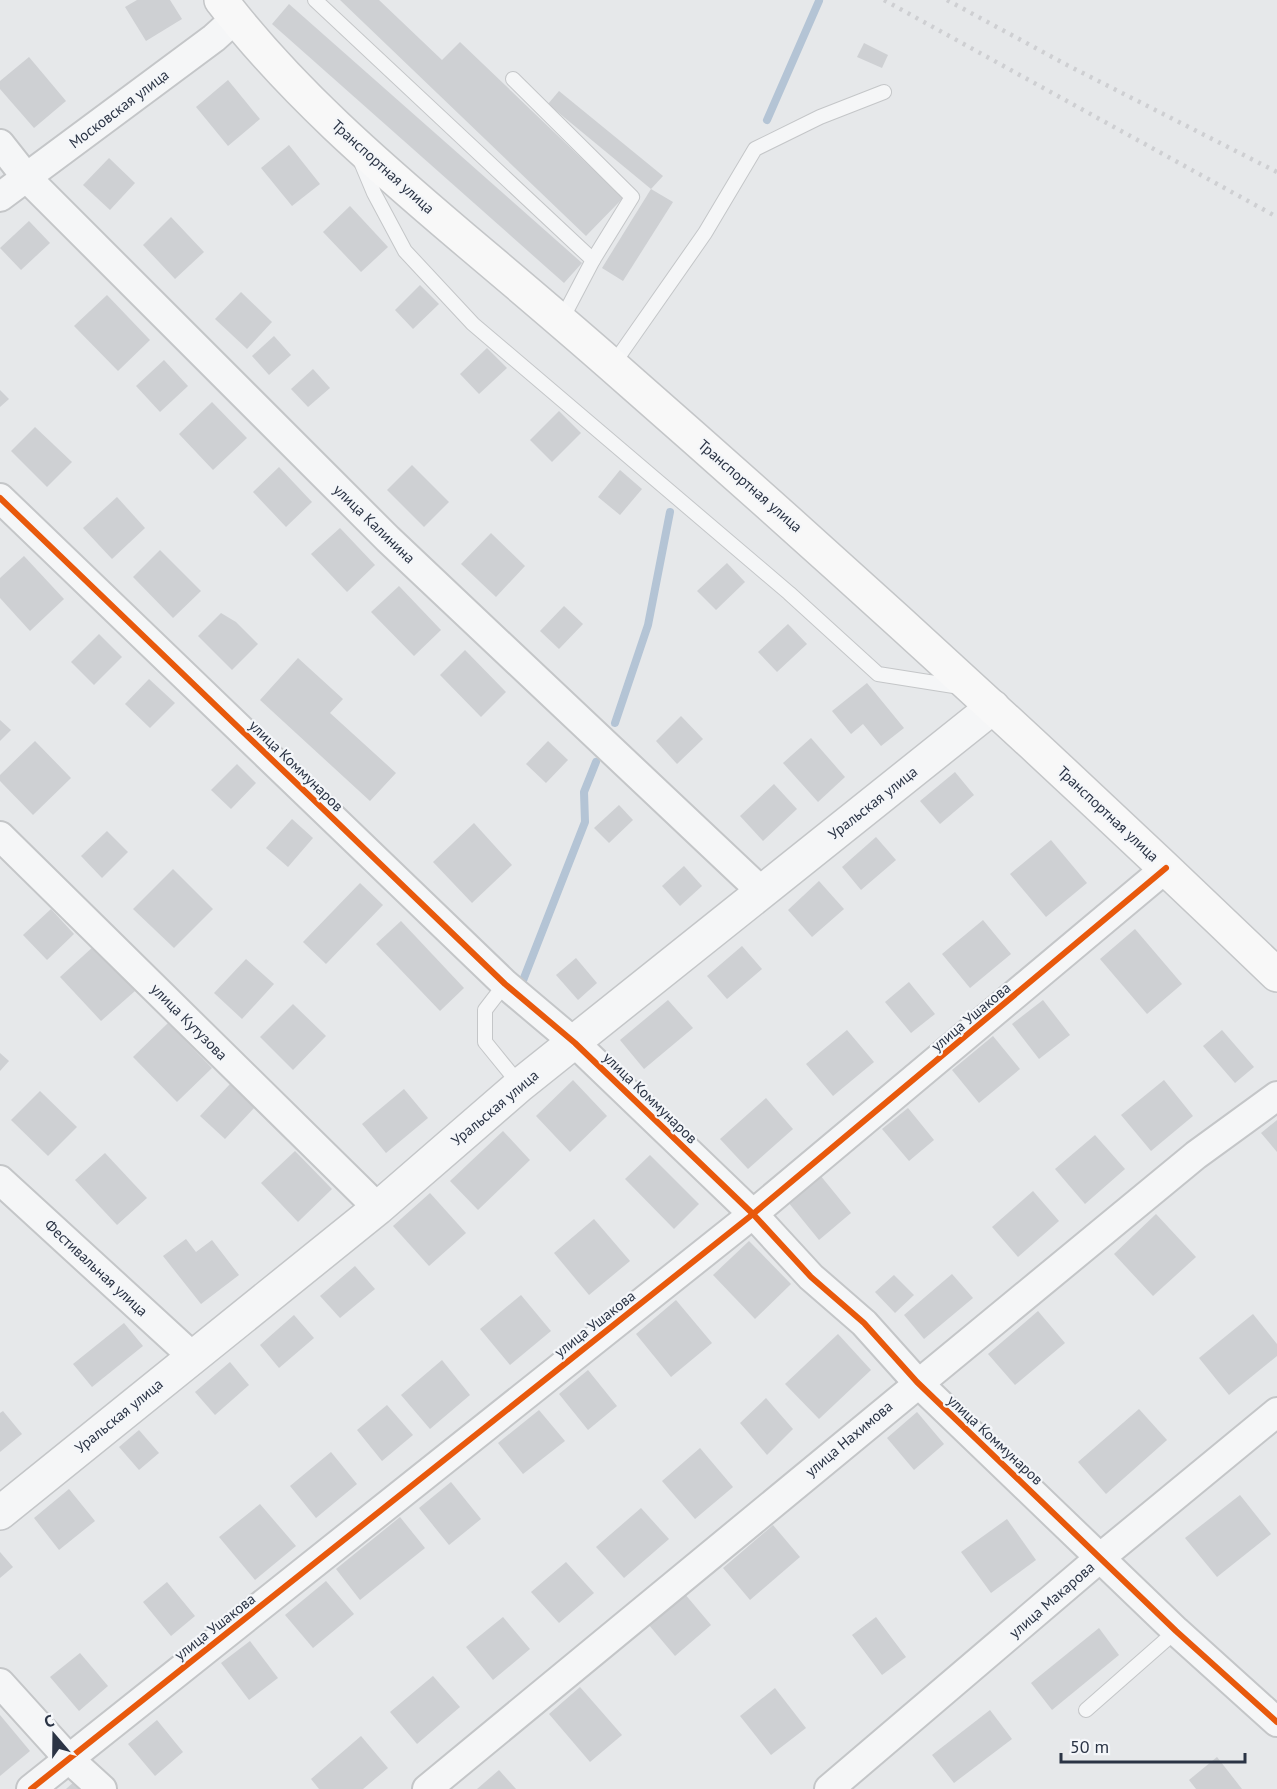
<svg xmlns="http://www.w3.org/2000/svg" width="1277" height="1789" font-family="'PT Sans',sans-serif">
<rect width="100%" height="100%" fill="#e6e8ea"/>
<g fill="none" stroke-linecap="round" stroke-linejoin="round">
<g stroke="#b4c4d5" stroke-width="8">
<polyline points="767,120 819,1"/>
<polyline points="615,723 648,625 670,512"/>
<polyline points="522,983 585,822 584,792 596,762"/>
</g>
</g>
<g fill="#ced0d3">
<polygon points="137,0 170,0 182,19 146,41 125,7"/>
<polygon points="340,0 379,0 442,60 460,42 623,198 586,236"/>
<polygon points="289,4 582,263 564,283 272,24"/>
<polygon points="864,43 888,55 882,68 857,57"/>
<polygon points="29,57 66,101 34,128 0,89 0,81"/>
<polygon points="228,80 260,119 228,146 196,107"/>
<polygon points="559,91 663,176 651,189 548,104"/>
<polygon points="289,145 320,184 292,206 261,168"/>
<polygon points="109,158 135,183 110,210 83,185"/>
<polygon points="651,189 673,202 623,281 602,268"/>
<polygon points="350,206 388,247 361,272 323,232"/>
<polygon points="171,217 204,252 175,279 143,245"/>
<polygon points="29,221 50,243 21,270 0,248"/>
<polygon points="420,285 439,304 413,329 395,310"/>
<polygon points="241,292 272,322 247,349 215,319"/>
<polygon points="107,295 150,340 118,371 74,326"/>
<polygon points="274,336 291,355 269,375 252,356"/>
<polygon points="487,348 507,368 479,394 460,374"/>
<polygon points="164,360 188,386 160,412 136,386"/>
<polygon points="313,369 330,388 308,407 291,389"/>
<polygon points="0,390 9,399 0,407"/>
<polygon points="212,402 247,438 213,470 179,434"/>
<polygon points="559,411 581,433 552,462 530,440"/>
<polygon points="35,427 72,462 47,487 11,451"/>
<polygon points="412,465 449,502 424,527 387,490"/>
<polygon points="279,467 312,502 286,527 253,492"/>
<polygon points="620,470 642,489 620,515 598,497"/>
<polygon points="117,497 145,528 112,559 83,528"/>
<polygon points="340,528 375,565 347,592 311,554"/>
<polygon points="491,533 525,566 496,597 461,564"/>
<polygon points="160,550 201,591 173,618 133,577"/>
<polygon points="24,556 64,599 30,631 0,598 0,578"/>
<polygon points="727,563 745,582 716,610 697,591"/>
<polygon points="399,586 441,630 414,656 371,612"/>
<polygon points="564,606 583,624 559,649 540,631"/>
<polygon points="221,613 236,622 258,644 232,670 198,636"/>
<polygon points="788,624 807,644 777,672 758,652"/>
<polygon points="99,634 122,657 94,685 71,662"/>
<polygon points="465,650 506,692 481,717 440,675"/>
<polygon points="298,658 343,699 330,713 396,773 370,801 260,700"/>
<polygon points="149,679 175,703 150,728 125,704"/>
<polygon points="867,683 904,728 881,746 863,724 851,734 832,711"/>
<polygon points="681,716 703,739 677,764 656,741"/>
<polygon points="0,720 11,730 0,741"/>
<polygon points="811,738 845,777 818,802 783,763"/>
<polygon points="35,741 71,778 33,815 0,781 0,775"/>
<polygon points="548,741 568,760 546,783 526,764"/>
<polygon points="237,764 256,783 231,809 211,790"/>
<polygon points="955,772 974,795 940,824 920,801"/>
<polygon points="774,784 797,809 763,841 740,816"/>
<polygon points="619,805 633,820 609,843 594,828"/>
<polygon points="292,819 313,838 288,867 266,848"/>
<polygon points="474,823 512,865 472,903 433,862"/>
<polygon points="107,831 128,852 102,878 81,856"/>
<polygon points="876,837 896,860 861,890 842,867"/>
<polygon points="1051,840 1087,883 1046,917 1010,874"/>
<polygon points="684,866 702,886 680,906 662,886"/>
<polygon points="173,869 213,909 174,948 133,909"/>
<polygon points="819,881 844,909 812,937 788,910"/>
<polygon points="360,883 383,905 326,964 303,942"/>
<polygon points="51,909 74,934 47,960 23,935"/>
<polygon points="983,920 1011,954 970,988 942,954"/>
<polygon points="401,921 464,988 440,1011 376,944"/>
<polygon points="1135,929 1182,984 1147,1014 1100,959"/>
<polygon points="94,946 135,991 101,1021 60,977"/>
<polygon points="742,946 762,969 727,999 707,976"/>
<polygon points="576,958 597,983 578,1000 556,975"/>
<polygon points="246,959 274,984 242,1019 214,993"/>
<polygon points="909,982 935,1014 911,1033 885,1002"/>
<polygon points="668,1000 693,1028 644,1069 620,1040"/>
<polygon points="1043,1000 1070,1035 1039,1059 1012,1024"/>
<polygon points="293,1004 326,1036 293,1070 260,1037"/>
<polygon points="168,1023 212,1068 177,1102 133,1057"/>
<polygon points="847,1030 874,1062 833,1096 806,1064"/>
<polygon points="1222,1030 1254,1067 1235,1083 1203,1046"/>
<polygon points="993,1036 1020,1069 979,1103 952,1070"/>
<polygon points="0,1053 9,1061 0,1071"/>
<polygon points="573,1080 607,1116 570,1152 536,1116"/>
<polygon points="1164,1080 1193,1116 1151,1151 1121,1115"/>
<polygon points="230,1084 255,1107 225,1139 200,1116"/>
<polygon points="404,1089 428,1118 386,1153 362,1124"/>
<polygon points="40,1091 77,1127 48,1156 11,1120"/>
<polygon points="766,1098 793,1129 748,1169 720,1139"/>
<polygon points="908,1108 934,1140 909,1161 882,1129"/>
<polygon points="1277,1120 1277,1152 1261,1133"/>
<polygon points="503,1131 530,1160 478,1210 450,1181"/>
<polygon points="1095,1135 1125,1169 1085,1204 1055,1169"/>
<polygon points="295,1151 332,1189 298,1222 261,1183"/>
<polygon points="105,1153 147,1198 117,1225 75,1180"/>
<polygon points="650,1155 699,1204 674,1229 625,1179"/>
<polygon points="820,1175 851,1213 819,1240 788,1202"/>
<polygon points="1033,1191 1059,1221 1018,1257 992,1227"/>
<polygon points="430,1193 466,1233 429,1266 393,1226"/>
<polygon points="1156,1214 1196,1257 1153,1296 1114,1254"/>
<polygon points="594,1219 630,1261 589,1295 554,1253"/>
<polygon points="186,1239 196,1252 212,1240 239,1275 201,1304 163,1256"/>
<polygon points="749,1241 791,1284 755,1319 713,1275"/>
<polygon points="355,1266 375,1289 340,1318 320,1296"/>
<polygon points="952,1274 973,1298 924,1339 904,1315"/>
<polygon points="894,1275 914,1295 895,1313 875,1292"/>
<polygon points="521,1295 551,1331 510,1365 480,1329"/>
<polygon points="676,1300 712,1343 671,1377 636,1334"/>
<polygon points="1038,1311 1065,1343 1015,1385 988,1354"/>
<polygon points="1253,1314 1277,1344 1277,1356 1229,1395 1199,1358"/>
<polygon points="294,1315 314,1338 279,1368 260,1345"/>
<polygon points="124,1323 143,1346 92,1387 73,1364"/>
<polygon points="838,1334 871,1370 819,1419 785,1384"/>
<polygon points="442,1360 470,1395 430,1429 401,1395"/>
<polygon points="230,1362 249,1385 215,1415 195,1392"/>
<polygon points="588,1370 617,1406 588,1430 559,1394"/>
<polygon points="766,1398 793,1429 767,1455 740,1423"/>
<polygon points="387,1405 413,1435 382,1461 357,1430"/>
<polygon points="1139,1409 1167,1440 1106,1494 1078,1462"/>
<polygon points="539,1410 565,1441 523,1474 498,1443"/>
<polygon points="3,1411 22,1434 0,1452 0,1413"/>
<polygon points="917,1412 944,1444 914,1470 887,1438"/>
<polygon points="139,1430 159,1453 139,1470 119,1447"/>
<polygon points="700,1448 733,1487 695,1519 662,1481"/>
<polygon points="331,1452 357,1484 316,1518 290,1486"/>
<polygon points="451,1482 481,1519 449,1545 419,1508"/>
<polygon points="69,1489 95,1521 59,1550 34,1518"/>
<polygon points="1240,1495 1271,1534 1217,1577 1185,1538"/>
<polygon points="260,1504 296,1546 255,1580 219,1537"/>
<polygon points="641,1508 669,1539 624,1578 596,1547"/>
<polygon points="400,1517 425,1548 360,1600 336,1569"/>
<polygon points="1007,1519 1036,1560 991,1593 961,1552"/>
<polygon points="773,1525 800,1557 750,1600 723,1568"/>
<polygon points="0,1552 13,1567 0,1578"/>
<polygon points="566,1562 594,1593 559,1623 531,1592"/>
<polygon points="326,1581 354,1614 313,1648 285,1615"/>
<polygon points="167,1582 195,1616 171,1636 143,1602"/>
<polygon points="684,1593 711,1625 675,1656 648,1624"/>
<polygon points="503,1617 530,1649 493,1680 466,1647"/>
<polygon points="876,1617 906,1657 882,1675 852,1635"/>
<polygon points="1099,1628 1119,1655 1052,1710 1031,1683"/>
<polygon points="250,1641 278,1678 249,1700 221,1663"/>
<polygon points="80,1653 108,1686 79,1711 50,1677"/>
<polygon points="433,1676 460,1707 417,1744 390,1712"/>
<polygon points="580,1687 622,1735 590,1762 549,1714"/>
<polygon points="775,1688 806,1728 771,1755 740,1716"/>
<polygon points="990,1710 1012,1739 954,1783 932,1755"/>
<polygon points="0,1715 30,1751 0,1776"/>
<polygon points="157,1720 183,1752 155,1776 128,1744"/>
<polygon points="361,1736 388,1768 363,1789 319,1789 311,1779"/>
<polygon points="1217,1757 1242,1789 1196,1789 1189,1780"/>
<polygon points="499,1770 516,1789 477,1789"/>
<polygon points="76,1780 84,1789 66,1789"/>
</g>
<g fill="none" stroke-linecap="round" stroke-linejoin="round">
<defs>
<g id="service">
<polyline points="315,0 593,260"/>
<polyline points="513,79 632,197 593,260 561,321"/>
<polyline points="361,162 374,193 405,251 473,324 789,593 878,674 960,687"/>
<polyline points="612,366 705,233 755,149 820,117 884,92"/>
<polyline points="505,984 485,1010 485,1042 520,1085"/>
<polyline points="1086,1710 1176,1631"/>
</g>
<g id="minor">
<polyline points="0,144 26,177 388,539 761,891"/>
<polyline points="0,197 214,38 235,19"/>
<polyline points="0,498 505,984 575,1043 753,1214 811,1277 864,1323 917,1382 1176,1631 1277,1722"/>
<polyline points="0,836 378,1208"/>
<polyline points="0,1180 192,1356"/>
<polyline points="0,1683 68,1758 102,1789"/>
<polyline points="31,1789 753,1214 1166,868"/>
<polyline points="427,1789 1196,1155 1277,1096"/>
<polyline points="829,1789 1101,1557 1277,1412"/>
</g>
<polyline id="tertiary" points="0,1513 378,1208 520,1085 993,707"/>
<path id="secondary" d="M 221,0 C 290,90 377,165 463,238 C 520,286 577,334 633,384 C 852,576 1067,773 1277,975"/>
</defs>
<use href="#service" stroke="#c4c6c8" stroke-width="16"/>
<use href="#minor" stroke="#c4c6c8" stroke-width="32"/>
<use href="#tertiary" stroke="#c4c6c8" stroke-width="36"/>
<use href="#secondary" stroke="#c4c6c8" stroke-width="36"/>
<use href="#service" stroke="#f5f6f7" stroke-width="14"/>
<use href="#minor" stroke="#f5f6f7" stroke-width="28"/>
<use href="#tertiary" stroke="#f5f6f7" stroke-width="33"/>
<use href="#secondary" stroke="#f8f8f8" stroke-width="33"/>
<g stroke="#cecfd2" stroke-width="4.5" stroke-dasharray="3 6" stroke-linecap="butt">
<polyline points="884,0 1277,217"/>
<polyline points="947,0 1067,65 1277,172"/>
</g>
<defs>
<g id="cycleway">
<polyline points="0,498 505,984 575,1043 753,1214 811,1277 864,1323 917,1382 1176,1631 1277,1722"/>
<polyline points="31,1789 753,1214 1166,868"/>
</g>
</defs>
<use href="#cycleway" stroke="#f4f6f9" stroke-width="10"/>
<use href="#cycleway" stroke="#e8590c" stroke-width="6"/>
</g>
<g text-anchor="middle" stroke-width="4.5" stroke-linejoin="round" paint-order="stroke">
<g font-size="15" fill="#2b3445" stroke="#f4f6f9">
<text transform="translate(119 109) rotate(-37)" y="5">Московская улица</text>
<text transform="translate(383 167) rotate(42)" y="5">Транспортная улица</text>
<text transform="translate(750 486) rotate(41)" y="5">Транспортная улица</text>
<text transform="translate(374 524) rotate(44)" y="5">улица Калинина</text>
<text transform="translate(296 766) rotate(44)" y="5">улица Коммунаров</text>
<text transform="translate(873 803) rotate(-38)" y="5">Уральская улица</text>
<text transform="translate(1108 814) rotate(43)" y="5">Транспортная улица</text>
<text transform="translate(971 1017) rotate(-40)" y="5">улица Ушакова</text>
<text transform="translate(189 1022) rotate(45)" y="5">улица Кутузова</text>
<text transform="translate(650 1098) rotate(44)" y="5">улица Коммунаров</text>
<text transform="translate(495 1108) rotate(-40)" y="5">Уральская улица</text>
<text transform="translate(96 1268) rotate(43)" y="5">Фестивальная улица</text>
<text transform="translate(595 1324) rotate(-38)" y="5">улица Ушакова</text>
<text transform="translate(119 1416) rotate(-39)" y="5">Уральская улица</text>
<text transform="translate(849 1439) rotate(-40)" y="5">улица Нахимова</text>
<text transform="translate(995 1440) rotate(43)" y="5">улица Коммунаров</text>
<text transform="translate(1052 1600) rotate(-41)" y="5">улица Макарова</text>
<text transform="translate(215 1627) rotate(-38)" y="5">улица Ушакова</text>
</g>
</g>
<g transform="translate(54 1735) rotate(340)" stroke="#f4f6f9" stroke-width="4.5" paint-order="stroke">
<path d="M0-4.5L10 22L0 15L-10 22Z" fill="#2b3445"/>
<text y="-9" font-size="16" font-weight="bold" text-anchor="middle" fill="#2b3445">С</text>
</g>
<path d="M1061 1753v9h184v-9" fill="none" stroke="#2b3445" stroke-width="3"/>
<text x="1070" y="1753" font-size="18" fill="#2b3445" stroke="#f4f6f9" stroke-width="4.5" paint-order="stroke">50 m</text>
</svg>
